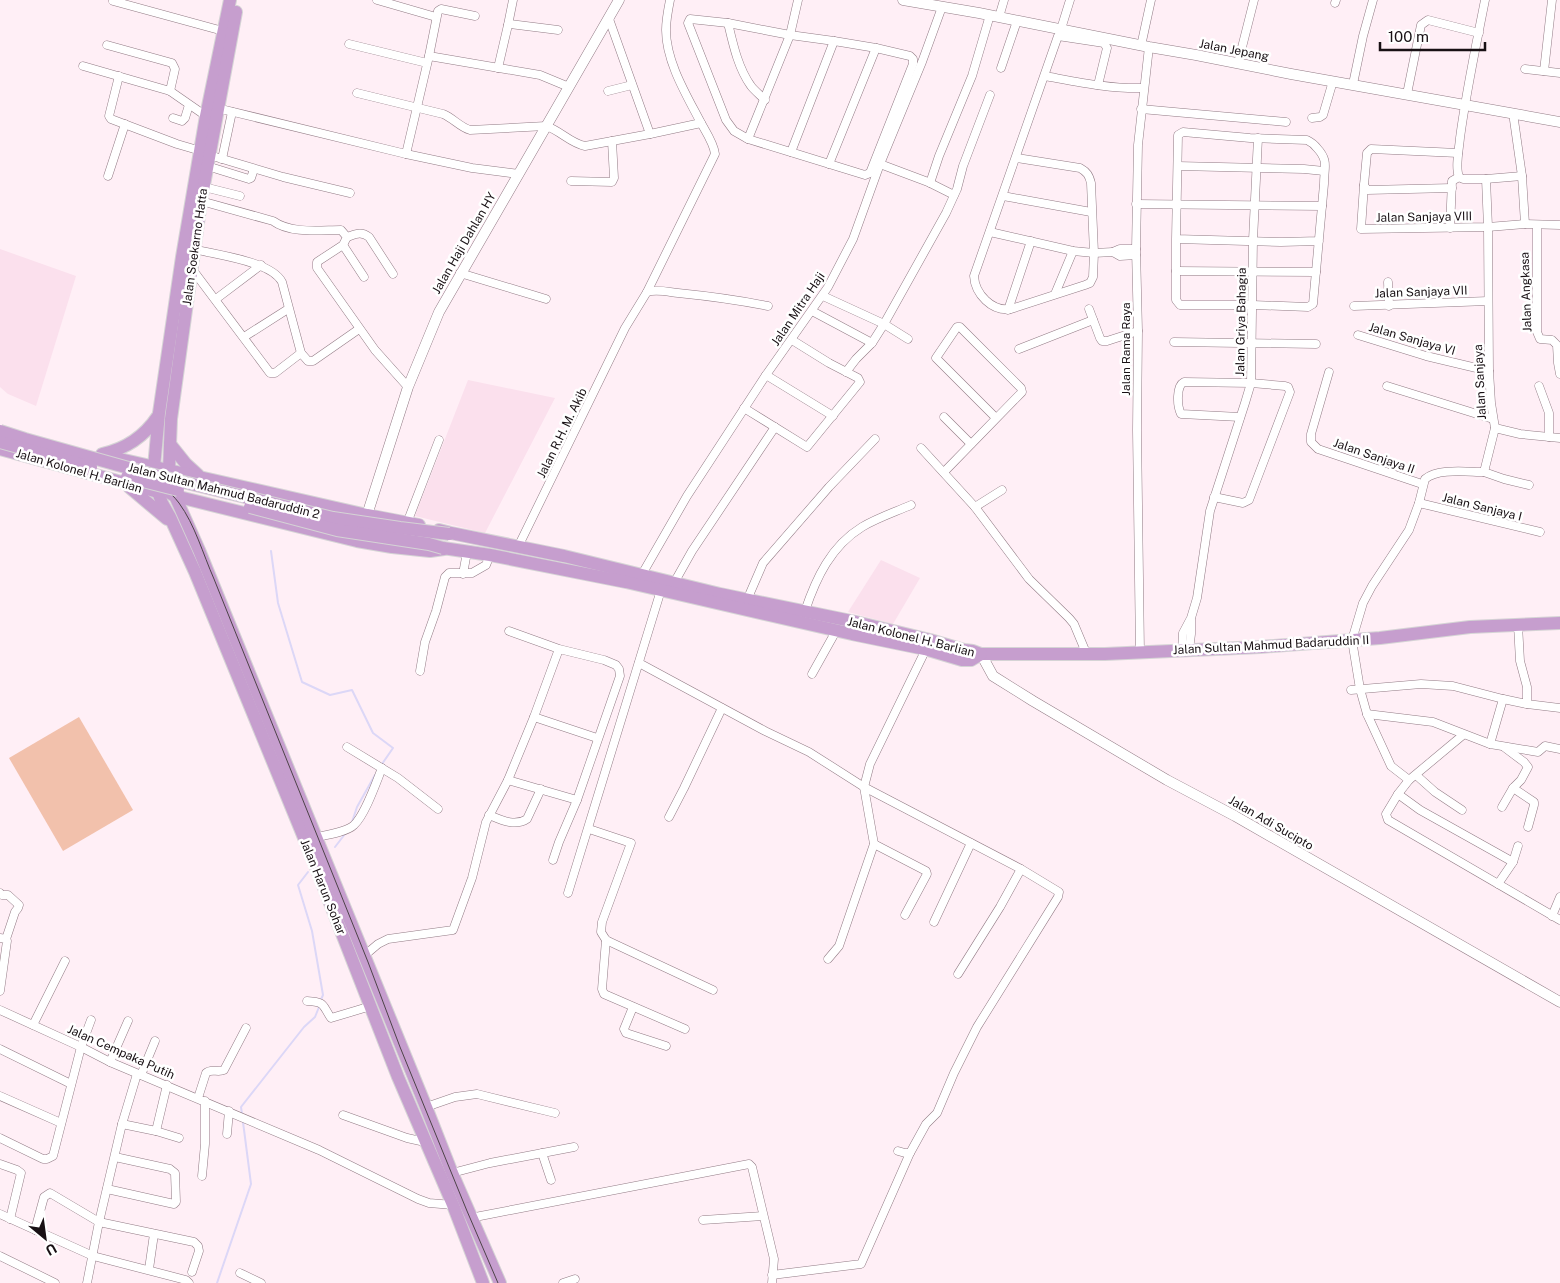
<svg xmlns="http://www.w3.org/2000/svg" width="1560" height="1283" font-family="'Public Sans',sans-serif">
<rect width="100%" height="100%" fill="#ffeff6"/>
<g fill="#fbe0ed">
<polygon points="0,249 76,276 36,406 8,394 0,387"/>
<polygon points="468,380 555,398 485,533 415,516"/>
<polygon points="881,560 920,578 893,624 848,612"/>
</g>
<polygon fill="#f2c1ac" points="79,717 133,810 63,851 9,758"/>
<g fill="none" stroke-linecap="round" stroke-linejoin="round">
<g stroke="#dcd7f7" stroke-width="2">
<polyline points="271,551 278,603 302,682 330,695 352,690 373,733 393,748 382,764"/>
<polyline points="352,822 357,807 375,775"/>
<polyline points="335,847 345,834"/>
<polyline points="308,872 298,885 312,931 323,995 320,1002"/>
<polyline points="242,1114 241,1107 304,1027 315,1017 319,1007"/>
<polyline points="217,1283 251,1184 243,1122"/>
</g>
<defs>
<g id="minor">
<polyline points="377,0 436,17"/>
<path d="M 1485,0 C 1476,46 1466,92 1460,138 C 1459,150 1455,167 1459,177 L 1463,179 L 1486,179 L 1488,227 L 1489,371 L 1491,403 L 1495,428 L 1484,472 C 1467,472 1438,468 1425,479 L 1419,503 L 1409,530 L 1372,586 L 1363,603 L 1352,640 L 1360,689 L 1367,714 L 1391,766 L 1409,780 L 1398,794 L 1386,814 L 1388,820 L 1560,920"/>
<polyline points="113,1 223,31"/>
<polyline points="1335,3 1336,0"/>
<polyline points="999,17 1004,0"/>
<polygon points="690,19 728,23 790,35 834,41 876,48 910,56 913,59 913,64 870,173 865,175 748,139 734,131 726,120 688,23"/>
<path d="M 728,23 C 733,44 738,68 751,86 C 755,91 760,95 765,100"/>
<polyline points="508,25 513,0"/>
<polyline points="1061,29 1070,0"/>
<polyline points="349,44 427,63"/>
<polyline points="107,45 172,63 175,69 170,91"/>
<polyline points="1141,46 1151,0"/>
<polyline points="429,56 540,75 569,87"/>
<polyline points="1238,63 1254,0"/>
<polyline points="83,66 170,91 206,116"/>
<polyline points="498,68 508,25 510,24 558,30"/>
<polyline points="1001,68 1017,21"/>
<polyline points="1525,69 1560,73"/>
<polyline points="1544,71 1552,0"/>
<polyline points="119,76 109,116 111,119 177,144 201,151"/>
<path d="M 1045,76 C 1078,82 1110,89 1143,88"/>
<polyline points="1353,84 1363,36 1373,0"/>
<polyline points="608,91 632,85"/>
<path d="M 357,93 L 443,114 C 453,118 460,127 470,130 L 546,126 C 561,131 570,143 585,146 L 650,134 L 609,19"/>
<polyline points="1407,94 1421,25 1428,20 1479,33"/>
<polyline points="217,108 406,154 472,168 519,174"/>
<polyline points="1141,109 1286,122"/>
<polyline points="1513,113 1522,176 1525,224"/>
<polyline points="173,118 182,121 185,118 189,105"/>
<polyline points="1312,118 1320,117 1323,115 1333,81"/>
<polyline points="650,134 701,123"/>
<polyline points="748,139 790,35 798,0"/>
<polyline points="791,152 834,41"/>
<polyline points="406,154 429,56 438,11 441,9 475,16"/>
<polyline points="209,155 283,177 350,193"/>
<path d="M 1017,158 L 1080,168 C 1087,172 1089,175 1091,183 L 1094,253 L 1093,277 L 1090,283 L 1085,285 L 1011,309 C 992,312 975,294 974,276 L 1058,36 L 1104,43 L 1107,48 L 1098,85"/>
<polyline points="222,159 232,112"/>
<polyline points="829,164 876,48"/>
<polyline points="880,164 928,182 954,195"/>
<polyline points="207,166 249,179 251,178 253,172"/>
<polyline points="1178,166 1304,169 1324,171"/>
<polyline points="108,176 125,124"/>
<polyline points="1486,179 1522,176"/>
<polyline points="571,181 612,182 614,178 612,141"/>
<polyline points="930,183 939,156 972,76 990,15"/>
<polyline points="1364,185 1361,229 1488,227 1525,224 1560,225"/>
<polyline points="204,187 240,196"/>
<polyline points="1452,188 1367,190 1364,185 1367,153 1371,149 1458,153"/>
<polyline points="1003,196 1091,212"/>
<path d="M 201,201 L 273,221 C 291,234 320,230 341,230 L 347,237 L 343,245 L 317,262 L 317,268 L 375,350 L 408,387"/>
<polyline points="1136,204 1322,206"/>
<polyline points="1537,225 1537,332 1540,339 1552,340 1557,345 1558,363 1560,374"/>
<polyline points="1450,228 1452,181 1459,177"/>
<polyline points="990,232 1073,251 1094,253 1113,252 1120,256 1136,255"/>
<path d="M 347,237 C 356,234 361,231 369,237 L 393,274"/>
<path d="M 1176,239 L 1178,135 L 1183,132 L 1250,138 L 1307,140 C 1311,142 1314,144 1317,148 C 1329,161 1324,167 1324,184 L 1313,304 L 1308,307 L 1253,305 L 1180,305 L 1176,300 L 1176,239 L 1281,242 L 1319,241"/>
<polyline points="343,245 364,277"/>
<path d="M 194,249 C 216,255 271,261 282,282 L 301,353 L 308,361 L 313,361 L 359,329"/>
<polyline points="1113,252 1120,249 1136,249"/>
<polyline points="192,269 270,373 275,373 301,353"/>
<polyline points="1176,271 1316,272"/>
<polyline points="460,273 546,299"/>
<polyline points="1388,282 1389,306"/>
<path d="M 647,292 L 715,154 C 714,144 706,132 701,123 C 687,96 666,62 666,30 C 666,20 668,10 670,0"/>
<polyline points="1055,294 1073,251"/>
<polyline points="823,296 884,324 908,339"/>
<polyline points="216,299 261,265"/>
<polyline points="1354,306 1488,301"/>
<polyline points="1089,309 1100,338 1102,341 1107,341 1138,331"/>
<polyline points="1008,310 1031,241"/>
<polyline points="812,311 872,343"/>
<polyline points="1358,335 1426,356 1489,371"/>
<polyline points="244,337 288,309"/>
<polyline points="1174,342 1316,344"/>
<polyline points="1019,349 1093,320"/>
<polyline points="846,372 856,359 872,343 884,324 946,213 957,189 963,166 990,95"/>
<polyline points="1329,372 1311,434 1311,442 1318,449 1422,484"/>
<polyline points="766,375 833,416"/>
<polyline points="1387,386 1493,419"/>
<polyline points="1539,386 1549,413 1549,437"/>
<polyline points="744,408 807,447 860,382 858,378 829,363 792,340"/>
<polyline points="944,417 971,444"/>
<polyline points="1495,428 1520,434 1560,438"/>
<polyline points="921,448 975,507 1029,579 1069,618 1074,624 1087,655"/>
<polyline points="944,472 1022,392 1021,388 960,327 957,327 936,358 996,418"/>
<polyline points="1484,472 1504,479 1529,485"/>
<path d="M 1214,497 L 1243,503 L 1249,500 L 1290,392 L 1288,387 L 1285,386 L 1251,383 L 1184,382 C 1176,386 1177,406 1181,414 L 1240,417"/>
<polyline points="1419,503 1540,532"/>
<polyline points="975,507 1002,490"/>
<polyline points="407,523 439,440"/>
<path d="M 518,547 L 625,328 L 647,292 C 656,289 669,292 678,293 C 708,296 738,300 768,306"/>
<polyline points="463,574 467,552"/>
<polyline points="641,576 687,496 766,375 828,287 853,239 880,164 922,62 942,7"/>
<polyline points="674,583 692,551 775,427"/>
<polyline points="747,600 763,563 829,487 875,439"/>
<path d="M 805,611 C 816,578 831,546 862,527 C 877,518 895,512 911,505"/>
<polyline points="1518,625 1520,661 1527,687 1527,704"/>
<polyline points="509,631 559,649 604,660 616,665 619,669 620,676 577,800 508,780 534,717 559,649"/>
<polyline points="1189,650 1191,634 1191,620"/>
<polyline points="1182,651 1183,633 1191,618 1197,598 1210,511 1245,403 1251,383 1253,240 1258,138"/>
<polyline points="1140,652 1137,430 1138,331 1136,249 1138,145 1149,47"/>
<polyline points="639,663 765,731 809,752 864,787 1021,869 1059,892 1058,897 977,1027 954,1073 937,1113 926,1124 910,1153 905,1153 898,1151"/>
<polyline points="420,671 425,642 436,611 445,577 449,573 472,573 486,565 490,555"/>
<polyline points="812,674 836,631"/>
<polyline points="1351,690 1421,684 1453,686 1503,699 1527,704 1560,708"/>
<polyline points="1503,699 1490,744 1538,752 1545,746 1560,749"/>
<polyline points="1367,714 1433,722 1490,744"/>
<polyline points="534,717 597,738"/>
<polyline points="347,747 398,778 438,809"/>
<polyline points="1504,747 1524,762 1528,767 1521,780 1513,788 1534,802 1534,805 1528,827"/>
<polyline points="1416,775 1435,792 1462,810"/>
<polyline points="1409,780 1463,735"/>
<polyline points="1398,794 1420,810 1513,862"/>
<polyline points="1502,807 1513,788"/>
<path d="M 489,815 C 501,820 515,827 527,819 L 541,789"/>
<polyline points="669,817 684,788 722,708"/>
<polyline points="589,829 631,843 602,922 601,932 606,940 713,990"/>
<path d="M 316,837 C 326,835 347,832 354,825 C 365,815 376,783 382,768"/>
<polyline points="874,844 926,871 927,874 905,915"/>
<polyline points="553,860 559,842 577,800"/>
<polyline points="1498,884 1513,862 1518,846"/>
<polyline points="0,893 2,895 8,895 19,905 18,908 15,912 6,939"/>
<polyline points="568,893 661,590"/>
<polyline points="1552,916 1560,897"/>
<polyline points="934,922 971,843"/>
<polyline points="0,938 6,939 7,941 0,991"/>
<polyline points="606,940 602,989 604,994 685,1029"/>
<polyline points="365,955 378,944 388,939 453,930 472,878 486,822 508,780"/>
<polyline points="828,959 839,946 874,844 864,787 870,764 927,647"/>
<polyline points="958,974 1000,907 1021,869"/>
<path d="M 307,1001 C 326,1002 322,1005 331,1018 L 371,1006"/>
<polyline points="633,1007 624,1029 626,1033 666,1046"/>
<polyline points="0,1010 81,1047 110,1062 319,1150 418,1199 429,1203 453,1205"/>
<polyline points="33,1025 65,961"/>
<polyline points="0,1049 71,1084"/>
<polyline points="110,1062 128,1021"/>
<polyline points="141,1075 155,1041"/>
<polyline points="0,1096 61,1123"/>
<path d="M 198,1098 L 206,1073 C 211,1068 218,1073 224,1070 L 246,1028"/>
<polyline points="426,1107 455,1097 477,1094 555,1113"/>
<polyline points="343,1115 407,1138 425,1142"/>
<polyline points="122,1124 156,1131 167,1085"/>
<polyline points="156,1131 179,1138"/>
<polyline points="227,1134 229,1111"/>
<polyline points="0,1138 43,1159 47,1159 53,1156 81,1047 91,1020"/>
<polyline points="542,1153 551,1180"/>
<polyline points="0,1164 17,1170 21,1173 10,1219"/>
<polyline points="452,1173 490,1163 574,1147"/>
<polyline points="202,1176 205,1144 205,1101"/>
<polyline points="107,1189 174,1204 176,1202 175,1173 170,1169 115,1157"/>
<polyline points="0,1214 93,1256 186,1280 189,1283"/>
<polyline points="470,1218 749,1164 752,1167 774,1259 772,1283"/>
<polyline points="703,1220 763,1216"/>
<polyline points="35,1230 44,1197 50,1193 99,1222 194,1242 198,1246 199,1251 192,1272"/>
<polyline points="0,1256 55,1283"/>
<polyline points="149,1269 154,1234"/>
<polyline points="240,1273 261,1283"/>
<polyline points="772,1275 861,1264 910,1153"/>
<polyline points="87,1283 99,1222 122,1124 137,1074"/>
<polyline points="563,1283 575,1279"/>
</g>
<g id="tertiary">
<polyline points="903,0 979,13 1149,47 1196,55 1291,74 1560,122"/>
<polyline points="367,515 408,387 439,312 619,0"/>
<polyline points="981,654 993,676 1033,701 1167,780 1235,816 1560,1002"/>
</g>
<g id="trunk">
<polyline points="230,0 206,116 182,257 159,413 154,467 158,492 162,503 170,517 195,572 316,867 398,1077 453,1205 483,1283"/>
<polyline points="236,12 201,201 171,419 169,470 175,496 199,550 426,1107 452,1173 500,1283"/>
<polyline points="170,444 186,464 198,475"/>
<polyline points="0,449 158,492"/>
<path d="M 102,454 C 126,449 144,437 158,416"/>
<polyline points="102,455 367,515 419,525"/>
<polyline points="129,487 167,519"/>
<polyline points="171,494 175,496 357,541 392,547 430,551 444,549"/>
<polyline points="439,530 451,533 564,556 720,594 856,622 930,640 964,650 973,651 981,654 1105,654 1260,647 1380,638 1470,627 1560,623"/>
<polyline points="443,548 490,555 626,582 852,634 925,649 962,660 971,660 981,654"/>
</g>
</defs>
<use href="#minor" stroke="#927b85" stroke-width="9"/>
<use href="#tertiary" stroke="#927b85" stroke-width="11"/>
<use href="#trunk" stroke="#d5d4d5" stroke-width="14"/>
<use href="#minor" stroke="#fff" stroke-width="8"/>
<use href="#tertiary" stroke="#fff" stroke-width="10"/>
<use href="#trunk" stroke="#c69ece" stroke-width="12"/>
<path stroke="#4d4348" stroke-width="1" d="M 0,435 L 145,475 C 158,483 170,491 179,503 C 195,525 203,554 214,579 L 368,962 L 400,1047 L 467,1211 L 498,1283"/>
<defs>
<g id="trunk-bridge">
<polyline points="0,431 25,439 150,474 333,518 400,528 449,534"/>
<polyline points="0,442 91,467"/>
<polyline points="127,477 178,490"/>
<polyline points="250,507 337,530 429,544 443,548"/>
</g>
</defs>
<use href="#trunk-bridge" stroke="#d5d4d5" stroke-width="14" stroke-linecap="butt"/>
<use href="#trunk-bridge" stroke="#c69ece" stroke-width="12"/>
</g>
<g text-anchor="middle" stroke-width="5" stroke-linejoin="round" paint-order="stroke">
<g font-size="12" fill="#181014" stroke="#fff">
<text transform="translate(1234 50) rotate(11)" y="4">Jalan Jepang</text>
<text transform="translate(1424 217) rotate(-1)" y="4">Jalan Sanjaya VIII</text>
<text transform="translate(464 243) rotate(-60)" y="4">Jalan Haji Dahlan HY</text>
<text transform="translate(195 247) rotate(-82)" y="4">Jalan Soekarno Hatta</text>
<text transform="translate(1421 292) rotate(-2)" y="4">Jalan Sanjaya VII</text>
<text transform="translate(1526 292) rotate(-92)" y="4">Jalan Angkasa</text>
<text transform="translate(798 309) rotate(-56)" y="4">Jalan Mitra Haji</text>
<text transform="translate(1241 322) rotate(-89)" y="4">Jalan Griya Bahagia</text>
<text transform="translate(1412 339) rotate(16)" y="4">Jalan Sanjaya VI</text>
<text transform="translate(1126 349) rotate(-90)" y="4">Jalan Rama Raya</text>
<text transform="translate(1480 382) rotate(-93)" y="4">Jalan Sanjaya</text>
<text transform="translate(562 433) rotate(-64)" y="4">Jalan R.H. M. Akib</text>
<text transform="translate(1374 456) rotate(19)" y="4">Jalan Sanjaya II</text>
<text transform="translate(79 471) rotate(16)" y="4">Jalan Kolonel H. Barlian</text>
<text transform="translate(224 491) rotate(14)" y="4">Jalan Sultan Mahmud Badaruddin 2</text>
<text transform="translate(1482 507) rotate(14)" y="4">Jalan Sanjaya I</text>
<text transform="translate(911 637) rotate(14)" y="4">Jalan Kolonel H. Barlian</text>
<text transform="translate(1271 645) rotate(-3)" y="4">Jalan Sultan Mahmud Badaruddin II</text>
<text transform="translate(1271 823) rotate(30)" y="4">Jalan Adi Sucipto</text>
<text transform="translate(323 887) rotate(68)" y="4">Jalan Harun Sohar</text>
<text transform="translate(121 1052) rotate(24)" y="4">Jalan Cempaka Putih</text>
</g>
</g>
<g transform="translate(45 1238) rotate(151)" stroke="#ffffff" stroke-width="4" paint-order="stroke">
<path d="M0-4L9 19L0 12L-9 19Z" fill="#181014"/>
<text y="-8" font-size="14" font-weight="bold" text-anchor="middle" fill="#181014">U</text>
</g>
<path d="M1380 42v8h105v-8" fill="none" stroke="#181014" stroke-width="2.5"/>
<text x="1388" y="42" font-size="15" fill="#181014" stroke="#ffffff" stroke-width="4" paint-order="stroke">100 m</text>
</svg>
